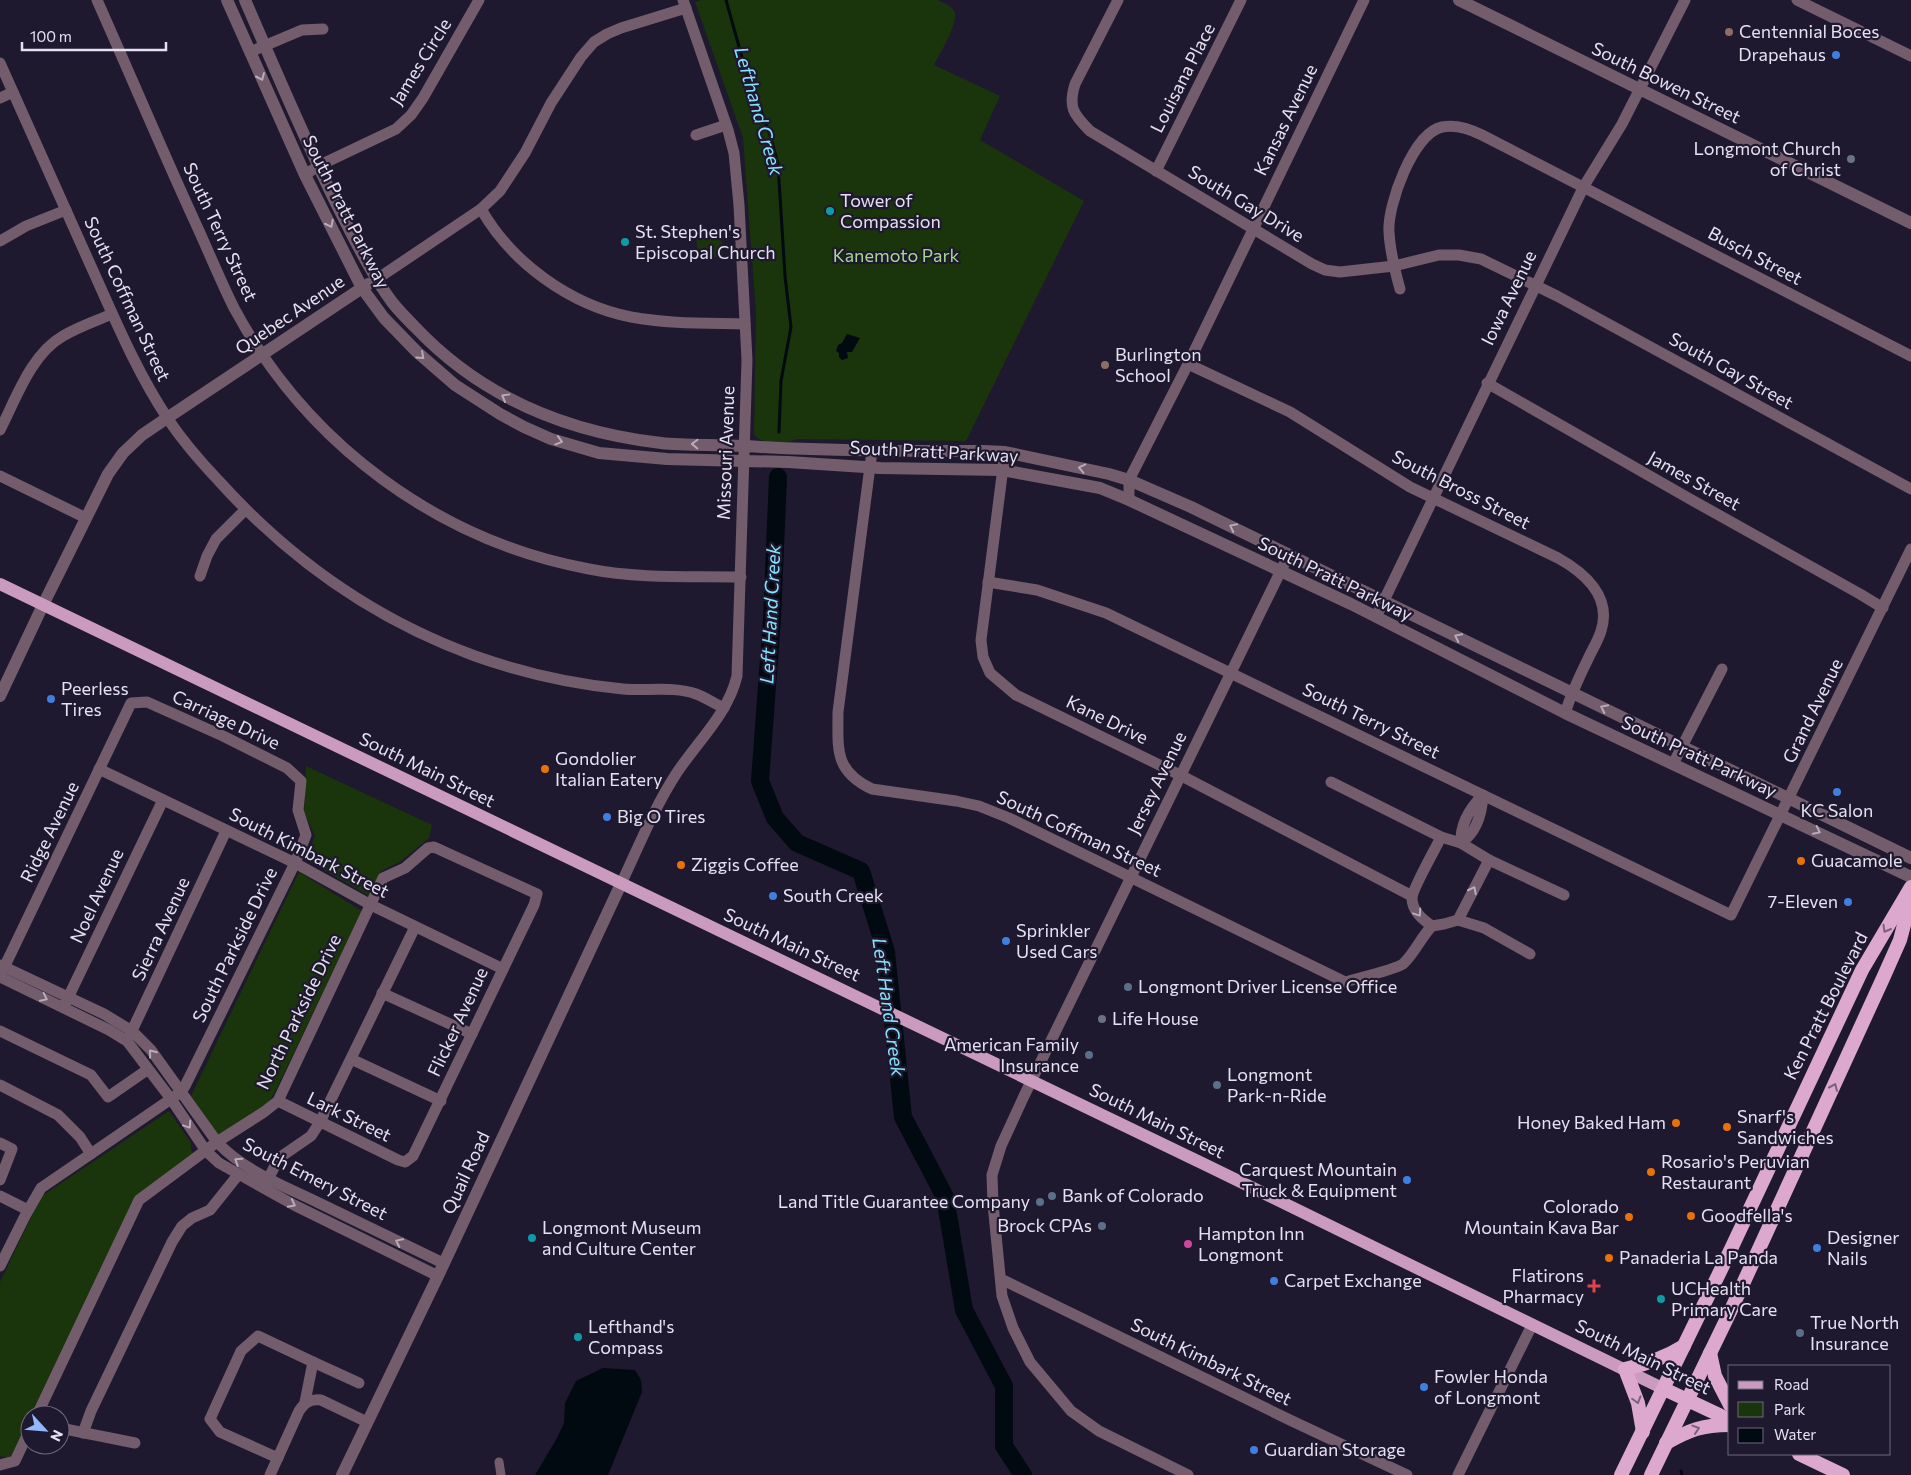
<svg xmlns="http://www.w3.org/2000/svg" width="1911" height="1475" font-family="Commissioner,sans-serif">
<rect width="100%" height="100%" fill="#1f192f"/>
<g fill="#1a340b">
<path d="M 701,0 L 938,0 C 943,3 951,5 954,11 C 960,22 939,54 934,65 L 1000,96 L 980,140 L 1084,201 L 966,441 L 797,439 C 785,445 766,445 755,436 L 754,433 L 756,313 L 743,138 L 695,2 Z"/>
<polygon points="721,232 723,257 698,258 696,234"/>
<polygon points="306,766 432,825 429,838 401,861 381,871 369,896 305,859 315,836 304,812"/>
<polygon points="299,872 362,911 275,1092 267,1105 218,1135 191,1096"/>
<polygon points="169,1111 191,1143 191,1149 194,1155 144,1190 32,1415 30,1415 30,1419 13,1454 9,1458 0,1456 0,1282 38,1203 42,1196"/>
</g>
<g fill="#000a10">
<polygon points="847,334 860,338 852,352 847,352 848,358 842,360 839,357 839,353 836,351 838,345 842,343"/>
<polygon points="603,1368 635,1370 641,1380 642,1392 608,1475 535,1475 557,1438 564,1423 565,1403 576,1381"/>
</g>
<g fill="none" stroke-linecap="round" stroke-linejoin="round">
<g stroke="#000a10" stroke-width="3">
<polyline points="726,0 745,68 770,135 778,164 785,276 791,327 781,381 779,432"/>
<polyline points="1681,1471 1682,1475"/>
</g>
<polyline stroke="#000a10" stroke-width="18" points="778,477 772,618 760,781 775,818 797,843 861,871 886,952 903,1117 945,1197 964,1310 1004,1386 1004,1446 1023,1475"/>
<polyline stroke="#735c6c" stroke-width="9" points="499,1462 501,1475"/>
<g stroke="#735c6c" stroke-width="11">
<path d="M 97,0 C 130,74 161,148 195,222 C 208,250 220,280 234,308 C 307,444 438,541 589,569 C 639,579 691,576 741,577"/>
<path d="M 1118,0 L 1075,84 C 1068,107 1073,114 1090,131 L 1312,264 L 1325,270 L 1340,272 L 1394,266 L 1439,255 L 1459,255 L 1481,259 L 1557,296 L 1911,489"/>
<polyline points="1797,0 1911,56"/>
<polyline points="250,52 302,30 323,29"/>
<path d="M 0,63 C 30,130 60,197 90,264 C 114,317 136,371 168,419 C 182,440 200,461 218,480 C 290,560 373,619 475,656 C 523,673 572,684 623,689 C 645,691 675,686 696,694 C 705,697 715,704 724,708"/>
<polyline points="0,98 13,92"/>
<polyline points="696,135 726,125"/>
<polyline points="1156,171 1241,0"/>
<polyline points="305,175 318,166 396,129 411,115 423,98 479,0"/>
<path d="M 481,209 C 512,263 570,305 631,317 C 669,324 707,323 745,324"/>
<polyline points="0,241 26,226 66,210"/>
<polyline points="377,279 481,209 500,191 525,153 551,103 581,57 594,42 607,34 621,28 686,8"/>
<path d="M 1400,289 C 1395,271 1390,251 1389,232 C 1387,206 1413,133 1442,127 C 1456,124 1470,129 1482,135 L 1911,356"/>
<path d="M 1188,364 L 1290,412 L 1410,487 L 1558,558 C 1585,573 1612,597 1601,631 C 1598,641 1592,650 1588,659 C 1579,677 1571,695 1565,713"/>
<polyline points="1487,383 1690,499 1860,594 1883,608"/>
<path d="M 0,430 C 16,399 31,354 63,336 C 78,327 96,321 112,314"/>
<path d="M 872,451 L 838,712 C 838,749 834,771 872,789 L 956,801 L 979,806 L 1009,818 L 1345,982 C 1358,978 1394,970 1403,964 C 1415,953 1421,937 1432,926 L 1444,924 L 1458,920 L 1489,860"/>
<polyline points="1005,452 981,640 983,657 990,673 1016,695 1180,775 1412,896"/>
<polyline points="0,476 86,518"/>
<polyline points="1129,500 1129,480 1188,364 1364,0"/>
<polyline points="200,576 207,556 216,539 245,510"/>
<polyline points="988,582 1037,590 1106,613 1731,915 1911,549"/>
<polyline points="1376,617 1584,186 1622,124 1685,0"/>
<polyline points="1673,764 1722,669"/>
<polyline points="99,769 295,863 371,905 503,969"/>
<polyline points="1331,782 1441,837 1461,843 1489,860 1564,895"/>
<path d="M 1483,795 C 1482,813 1477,832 1461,843 C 1460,824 1470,808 1483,795 Z"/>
<path d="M 621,884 C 638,848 654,808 676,774 C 697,742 728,714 737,676 L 747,360 L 739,205 L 734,153 L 728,130 L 683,0"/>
<polyline points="1458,920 1484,928 1530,954"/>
<path d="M 1432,926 C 1422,919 1412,911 1412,898 C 1412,889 1436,848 1441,837"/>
<path d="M 0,965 L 104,1014 L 132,1031 L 151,1050 L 217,1142 C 244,1171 284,1186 319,1203 C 360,1223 402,1243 443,1263"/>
<polyline points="0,976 131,703 147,702 223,736 287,768 301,781 298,810 306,835 295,863 185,1086 181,1092 171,1099 41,1188 25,1216 0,1266"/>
<polyline points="0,977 109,1030 127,1041 171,1099 206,1151 219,1163 294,1205 438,1276"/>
<polyline points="382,993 472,1034"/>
<polyline points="65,1004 163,800"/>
<polyline points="0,1031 91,1075 108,1097 147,1070"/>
<polyline points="129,1037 226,831"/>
<polyline points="351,1059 441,1101"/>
<polyline points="0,1085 58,1115 80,1137 91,1154"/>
<polyline points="0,1143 12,1149 0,1180"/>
<polyline points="265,1185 279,1158 311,1136 320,1122 415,927"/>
<polyline points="0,1196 28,1210"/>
<polyline points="1001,1279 1292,1421 1407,1475"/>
<polyline points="313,1362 359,1383"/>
<polyline points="37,1415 139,1200 217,1142 264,1112 278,1101 383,878 405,868 428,848 434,847 537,894 534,905 413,1156 405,1162 398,1160 278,1101"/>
<polyline points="60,1428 135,1443"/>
<polyline points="83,1433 91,1411 172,1242 182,1226 192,1218 210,1210 238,1175"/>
<polyline points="278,1458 220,1432 210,1419 241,1351 258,1336 313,1362 305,1402"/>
<polyline points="0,1465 15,1461 30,1429"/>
<path d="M 270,1475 L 299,1411 C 305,1402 310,1399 321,1400 L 367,1422"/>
<polyline points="1188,1475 1099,1431 1071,1411 1030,1362 1013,1328 1002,1296 993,1204 992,1175 1001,1146 1024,1096 1289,554"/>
<polyline points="1458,1475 1532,1325"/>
</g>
<g stroke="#735c6c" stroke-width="12">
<polyline points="227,0 305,175 362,288 384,318 417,352 455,385 500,414 524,427 551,439 599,453 667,459 788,462 880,468 1002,470 1100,488 1129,500 1351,604 1565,713 1911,877"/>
<path d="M 245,0 C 275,69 304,138 337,205 C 354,238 370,272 392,302 C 399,311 407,319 415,327 C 482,398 566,432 661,443 C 688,446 717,444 744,446 C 824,451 903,451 983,451 L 1005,452 L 1109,474 L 1129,480 L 1191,507 L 1911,858"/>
<polyline points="1459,0 1911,223"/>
<polyline points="0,696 43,605 108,474 123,453 142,435 167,418 368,284"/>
<polyline points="342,1475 438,1276 621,884"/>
</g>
<polyline stroke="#cb9bbe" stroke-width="12" points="0,584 1208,1166 1664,1389"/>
<g stroke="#dca8ce" stroke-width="14">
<polyline points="1710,1353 1715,1376 1730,1405"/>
<polyline points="1664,1389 1730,1420"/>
<path d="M 1643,1432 L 1638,1403 L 1625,1369 C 1647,1364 1665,1358 1684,1346"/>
<path d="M 1666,1443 C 1690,1430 1701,1425 1730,1425"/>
<polyline points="1799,1454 1843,1475"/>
<polyline points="1621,1475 1731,1249 1862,970 1911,887"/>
<polyline points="1651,1475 1731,1310 1884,976 1900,940 1911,898"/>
</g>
</g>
<defs><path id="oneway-chevron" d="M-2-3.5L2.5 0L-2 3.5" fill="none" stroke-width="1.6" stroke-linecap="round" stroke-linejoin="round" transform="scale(1.25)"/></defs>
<g stroke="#b7acbc">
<use href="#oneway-chevron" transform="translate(261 77) rotate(66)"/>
<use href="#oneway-chevron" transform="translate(330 224) rotate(63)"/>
<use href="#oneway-chevron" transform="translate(421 356) rotate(42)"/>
<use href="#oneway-chevron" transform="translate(505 397) rotate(-151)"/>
<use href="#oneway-chevron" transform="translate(559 441) rotate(17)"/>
<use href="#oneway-chevron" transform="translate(695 444) rotate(-178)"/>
<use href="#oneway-chevron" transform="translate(1082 468) rotate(-167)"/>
<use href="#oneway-chevron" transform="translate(1233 527) rotate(-154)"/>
<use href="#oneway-chevron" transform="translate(1458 637) rotate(-154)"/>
<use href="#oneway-chevron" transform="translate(1604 708) rotate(-154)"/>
<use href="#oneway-chevron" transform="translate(1817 831) rotate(26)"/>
<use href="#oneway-chevron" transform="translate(1473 890) rotate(-63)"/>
<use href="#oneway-chevron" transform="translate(1418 913) rotate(56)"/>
<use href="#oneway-chevron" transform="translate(44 998) rotate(26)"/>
<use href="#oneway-chevron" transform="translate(152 1053) rotate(-129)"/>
<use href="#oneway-chevron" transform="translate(188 1125) rotate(56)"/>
<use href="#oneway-chevron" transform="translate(238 1161) rotate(-147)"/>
<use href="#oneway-chevron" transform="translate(292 1204) rotate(27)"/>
<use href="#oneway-chevron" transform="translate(399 1242) rotate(-154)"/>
</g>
<g stroke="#7e607e">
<use href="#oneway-chevron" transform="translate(1886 929) rotate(120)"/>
<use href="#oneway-chevron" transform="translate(1834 1087) rotate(-66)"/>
<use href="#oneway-chevron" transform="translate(1637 1400) rotate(74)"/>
<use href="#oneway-chevron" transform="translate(1696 1429) rotate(-18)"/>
</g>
<g fill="#8d6e63" stroke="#1f192f" stroke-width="2">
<circle cx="1729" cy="32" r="5"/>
<circle cx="1105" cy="365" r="5"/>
</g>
<g fill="#3f7fe0" stroke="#1f192f" stroke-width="2">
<circle cx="1836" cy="55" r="5"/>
<circle cx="51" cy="699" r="5"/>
<circle cx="1837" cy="792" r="5"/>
<circle cx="607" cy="817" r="5"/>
<circle cx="773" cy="896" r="5"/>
<circle cx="1848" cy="902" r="5"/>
<circle cx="1006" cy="941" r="5"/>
<circle cx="1407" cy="1180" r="5"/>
<circle cx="1817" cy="1248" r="5"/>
<circle cx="1274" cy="1281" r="5"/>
<circle cx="1424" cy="1387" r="5"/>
<circle cx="1254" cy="1450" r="5"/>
</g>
<g fill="#6b7280" stroke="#1f192f" stroke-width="2">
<circle cx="1851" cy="159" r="5"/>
<circle cx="1102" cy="1019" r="5"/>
</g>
<g fill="#0f9aa8" stroke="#1f192f" stroke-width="2">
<circle cx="830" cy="211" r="5"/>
<circle cx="625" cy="242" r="5"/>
<circle cx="532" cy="1238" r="5"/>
<circle cx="1661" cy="1299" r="5"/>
<circle cx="578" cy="1337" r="5"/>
</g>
<g fill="#e8710a" stroke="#1f192f" stroke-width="2">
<circle cx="545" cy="769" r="5"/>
<circle cx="1801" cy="861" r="5"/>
<circle cx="681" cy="865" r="5"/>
<circle cx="1676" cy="1123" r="5"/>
<circle cx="1727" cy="1127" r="5"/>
<circle cx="1651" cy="1172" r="5"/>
<circle cx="1691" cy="1216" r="5"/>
<circle cx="1629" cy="1217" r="5"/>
<circle cx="1609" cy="1258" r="5"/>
</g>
<g fill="#5c6f8a" stroke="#1f192f" stroke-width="2">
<circle cx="1128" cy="987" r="5"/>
<circle cx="1089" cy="1055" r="5"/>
<circle cx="1217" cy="1085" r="5"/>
<circle cx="1052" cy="1196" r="5"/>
<circle cx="1040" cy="1202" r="5"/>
<circle cx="1102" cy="1226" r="5"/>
<circle cx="1800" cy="1333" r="5"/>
</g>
<circle fill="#d1479c" stroke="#1f192f" stroke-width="2" cx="1188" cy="1244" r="5"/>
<path fill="#e0444e" stroke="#1f192f" stroke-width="2" d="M1591.5 1278.5h5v5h5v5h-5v5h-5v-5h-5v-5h5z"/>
<g text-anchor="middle" stroke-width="4.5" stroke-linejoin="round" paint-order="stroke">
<g font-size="18" fill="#e5e1f1" stroke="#1f192f" text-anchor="start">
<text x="1739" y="38">Centennial Boces</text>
<text x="1826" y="61" text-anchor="end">Drapehaus</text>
<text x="1841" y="155" text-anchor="end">Longmont Church<tspan x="1841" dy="21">of Christ</tspan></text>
<text x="840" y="207">Tower of<tspan x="840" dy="21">Compassion</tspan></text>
<text x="635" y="238">St. Stephen's<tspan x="635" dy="21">Episcopal Church</tspan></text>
<text x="1115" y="361">Burlington<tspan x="1115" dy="21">School</tspan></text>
<text x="61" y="695">Peerless<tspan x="61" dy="21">Tires</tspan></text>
<text x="555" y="765">Gondolier<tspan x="555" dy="21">Italian Eatery</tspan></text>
<text x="1837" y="817" text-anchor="middle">KC Salon</text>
<text x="617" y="823">Big O Tires</text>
<text x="1811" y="867">Guacamole</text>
<text x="691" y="871">Ziggis Coffee</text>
<text x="783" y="902">South Creek</text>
<text x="1838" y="908" text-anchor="end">7-Eleven</text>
<text x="1016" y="937">Sprinkler<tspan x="1016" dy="21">Used Cars</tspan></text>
<text x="1138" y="993">Longmont Driver License Office</text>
<text x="1112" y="1025">Life House</text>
<text x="1079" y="1051" text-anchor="end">American Family<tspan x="1079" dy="21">Insurance</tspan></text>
<text x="1227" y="1081">Longmont<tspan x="1227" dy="21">Park-n-Ride</tspan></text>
<text x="1737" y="1123">Snarf's<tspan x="1737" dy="21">Sandwiches</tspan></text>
<text x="1666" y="1129" text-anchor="end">Honey Baked Ham</text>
<text x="1661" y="1168">Rosario's Peruvian<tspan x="1661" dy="21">Restaurant</tspan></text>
<text x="1397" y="1176" text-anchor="end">Carquest Mountain<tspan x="1397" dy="21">Truck &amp; Equipment</tspan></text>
<text x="1062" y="1202">Bank of Colorado</text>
<text x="1030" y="1208" text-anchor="end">Land Title Guarantee Company</text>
<text x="1619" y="1213" text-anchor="end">Colorado<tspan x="1619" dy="21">Mountain Kava Bar</tspan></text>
<text x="1701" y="1222">Goodfella's</text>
<text x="1092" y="1232" text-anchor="end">Brock CPAs</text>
<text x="542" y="1234">Longmont Museum<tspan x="542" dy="21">and Culture Center</tspan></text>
<text x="1198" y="1240">Hampton Inn<tspan x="1198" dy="21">Longmont</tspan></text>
<text x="1827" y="1244">Designer<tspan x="1827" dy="21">Nails</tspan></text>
<text x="1619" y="1264">Panaderia La Panda</text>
<text x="1584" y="1282" text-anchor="end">Flatirons<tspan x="1584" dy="21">Pharmacy</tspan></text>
<text x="1284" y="1287">Carpet Exchange</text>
<text x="1671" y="1295">UCHealth<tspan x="1671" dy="21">Primary Care</tspan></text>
<text x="1810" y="1329">True North<tspan x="1810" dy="21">Insurance</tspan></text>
<text x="588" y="1333">Lefthand's<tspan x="588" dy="21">Compass</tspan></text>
<text x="1434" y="1383">Fowler Honda<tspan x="1434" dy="21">of Longmont</tspan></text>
<text x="1264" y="1456">Guardian Storage</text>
</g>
<g font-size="18" fill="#e5e1f1" stroke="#1f192f">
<text transform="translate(421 62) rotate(-58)" y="6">James Circle</text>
<text transform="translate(1183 78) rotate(-63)" y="6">Louisana Place</text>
<text transform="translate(1666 83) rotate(26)" y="6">South Bowen Street</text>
<text transform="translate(1286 120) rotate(-64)" y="6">Kansas Avenue</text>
<text transform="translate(1246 204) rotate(31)" y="6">South Gay Drive</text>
<text transform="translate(346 212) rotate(63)" y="6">South Pratt Parkway</text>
<text transform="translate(220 232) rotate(65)" y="6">South Terry Street</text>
<text transform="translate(1755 256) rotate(28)" y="6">Busch Street</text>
<text transform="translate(1509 298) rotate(-64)" y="6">Iowa Avenue</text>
<text transform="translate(127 299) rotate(65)" y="6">South Coffman Street</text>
<text transform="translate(290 315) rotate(-34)" y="6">Quebec Avenue</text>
<text transform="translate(1731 371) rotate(29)" y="6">South Gay Street</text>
<text transform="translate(934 452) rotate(3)" y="6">South Pratt Parkway</text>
<text transform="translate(726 453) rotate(-88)" y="6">Missouri Avenue</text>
<text transform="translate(1694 481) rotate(29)" y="6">James Street</text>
<text transform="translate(1461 490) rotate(27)" y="6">South Bross Street</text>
<text transform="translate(1335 579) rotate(26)" y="6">South Pratt Parkway</text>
<text transform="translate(1813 711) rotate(-64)" y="6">Grand Avenue</text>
<text transform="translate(226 720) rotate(25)" y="6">Carriage Drive</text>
<text transform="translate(1107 720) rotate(26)" y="6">Kane Drive</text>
<text transform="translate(1371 721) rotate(26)" y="6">South Terry Street</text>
<text transform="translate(1699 757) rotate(25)" y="6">South Pratt Parkway</text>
<text transform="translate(427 770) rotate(26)" y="6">South Main Street</text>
<text transform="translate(1157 783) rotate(-64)" y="6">Jersey Avenue</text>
<text transform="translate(50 832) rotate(-64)" y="6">Ridge Avenue</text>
<text transform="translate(1079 834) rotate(25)" y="6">South Coffman Street</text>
<text transform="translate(309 853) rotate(27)" y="6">South Kimbark Street</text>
<text transform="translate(97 896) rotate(-65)" y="6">Noel Avenue</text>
<text transform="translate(161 929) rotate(-65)" y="6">Sierra Avenue</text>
<text transform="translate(235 945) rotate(-64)" y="6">South Parkside Drive</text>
<text transform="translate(792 945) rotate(25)" y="6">South Main Street</text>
<text transform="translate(1826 1006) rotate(-63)" y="6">Ken Pratt Boulevard</text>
<text transform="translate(299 1012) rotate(-64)" y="6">North Parkside Drive</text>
<text transform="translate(458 1022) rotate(-65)" y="6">Flicker Avenue</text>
<text transform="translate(349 1117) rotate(26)" y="6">Lark Street</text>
<text transform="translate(1157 1121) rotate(26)" y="6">South Main Street</text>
<text transform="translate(466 1173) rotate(-65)" y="6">Quail Road</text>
<text transform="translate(315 1179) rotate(27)" y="6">South Emery Street</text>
<text transform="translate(1643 1357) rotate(26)" y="6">South Main Street</text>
<text transform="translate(1211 1362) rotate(26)" y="6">South Kimbark Street</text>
</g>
<g font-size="18" fill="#a5d98d" stroke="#1f192f">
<text x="896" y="262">Kanemoto Park</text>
</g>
<g font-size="19" font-style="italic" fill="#89e1fd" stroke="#1f192f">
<text transform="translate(759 111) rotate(74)" y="7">Lefthand Creek</text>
<text transform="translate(770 614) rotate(-87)" y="7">Left Hand Creek</text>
<text transform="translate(889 1007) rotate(82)" y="7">Left Hand Creek</text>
</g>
</g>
<rect x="1728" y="1365" width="162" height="90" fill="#1f192f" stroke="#6e697d"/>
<rect x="1738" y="1381" width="25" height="8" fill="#cb9bbe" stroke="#6e697d"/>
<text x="1774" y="1390" font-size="15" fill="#e5e1f1">Road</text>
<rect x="1738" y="1402" width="25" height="15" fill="#1a340b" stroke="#6e697d"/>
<text x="1774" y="1415" font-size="15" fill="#e5e1f1">Park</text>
<rect x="1738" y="1428" width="25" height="15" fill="#000a10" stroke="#6e697d"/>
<text x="1774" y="1440" font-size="15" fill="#e5e1f1">Water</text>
<g transform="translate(45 1430) rotate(116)"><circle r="24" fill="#1f192f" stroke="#6e697d"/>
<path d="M0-4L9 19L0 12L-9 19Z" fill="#91b8fd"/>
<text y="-8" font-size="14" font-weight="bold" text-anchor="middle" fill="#e5e1f1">N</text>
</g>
<path d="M22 42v8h144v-8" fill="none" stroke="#e5e1f1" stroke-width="2.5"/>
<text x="30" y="42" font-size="15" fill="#e5e1f1" stroke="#1f192f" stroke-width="4" paint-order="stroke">100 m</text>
</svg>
